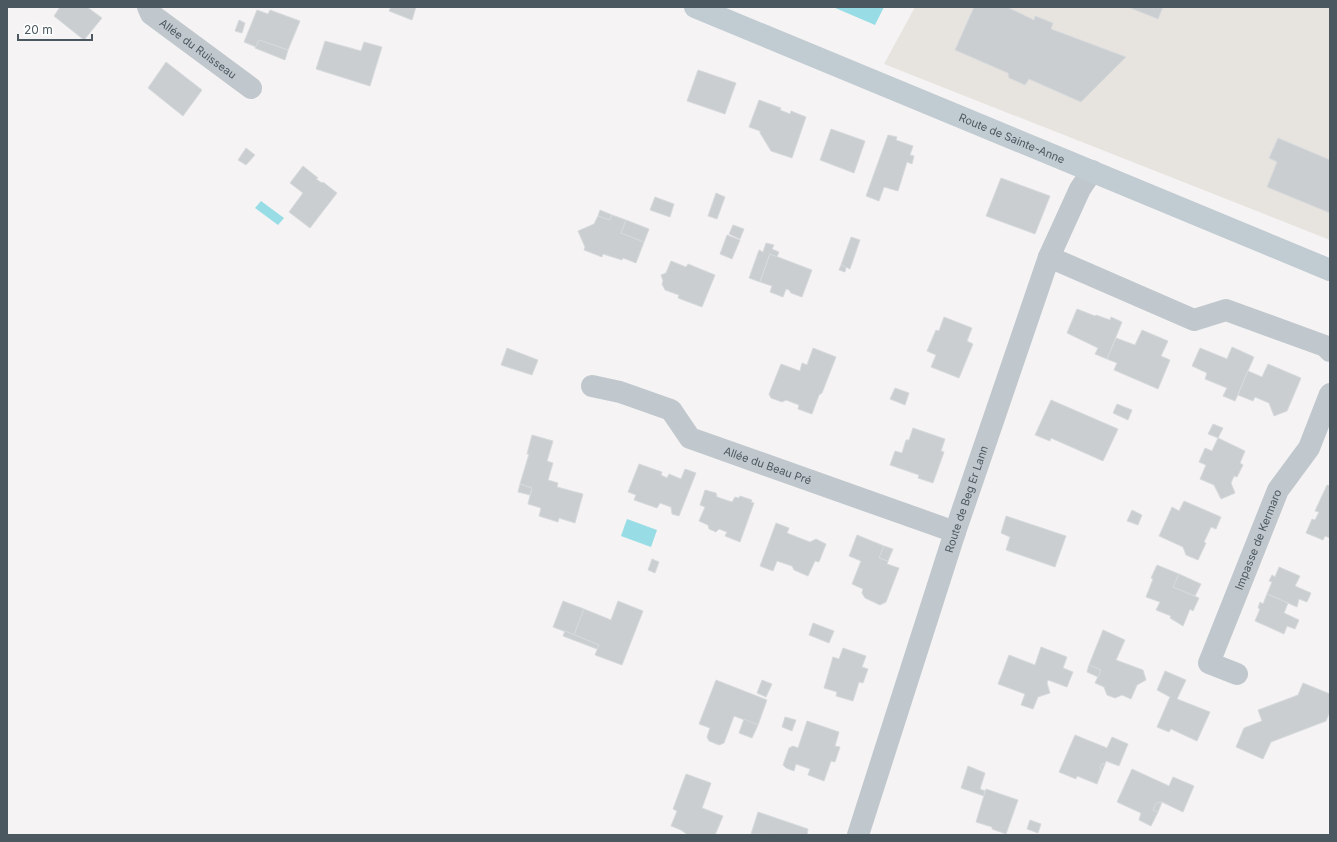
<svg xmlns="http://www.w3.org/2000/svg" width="1337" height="842" font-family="Inter,sans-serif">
<rect width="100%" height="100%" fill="#f5f3f3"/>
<polygon fill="#e7e4df" points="915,7 1330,7 1330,240 884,64"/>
<g fill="#98dde6">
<polygon points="833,7 884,7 875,25"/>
<polygon points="261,201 284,218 278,225 255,208"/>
<polygon points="627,519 657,530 651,547 621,536"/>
</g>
<g fill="#caced1" stroke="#d7dadd">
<polygon points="60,7 87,7 102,18 84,40 54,16"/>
<polygon points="391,7 416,7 412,20 389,11"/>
<polygon points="974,7 1007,7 1034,20 1035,16 1053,23 1051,29 1126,57 1081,102 1029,79 1025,85 1009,78 1008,73 955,50"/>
<polygon points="1128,7 1163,7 1158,19"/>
<polygon points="257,10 268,14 270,10 300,21 288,50 259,40 256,47 244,42"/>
<polygon points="239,20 245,23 242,33 235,31"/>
<polygon points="259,40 288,50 285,60 255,48"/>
<polygon points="325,41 361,51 364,42 382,47 370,86 316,69"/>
<polygon points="166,62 202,90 183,116 148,88"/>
<polygon points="698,70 736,83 725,114 687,101"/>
<polygon points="759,100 781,108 780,110 790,114 791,111 806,117 792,158 771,151 760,133 760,131 749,127"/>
<polygon points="831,129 865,141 854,173 820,160"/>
<polygon points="888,135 897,137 896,140 913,146 910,155 914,156 912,164 907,162 898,191 884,187 879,201 866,196"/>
<polygon points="1278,138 1330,160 1330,213 1267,187 1277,162 1269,158"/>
<polygon points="246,148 255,155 246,165 238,160"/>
<polygon points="303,166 318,178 316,179 322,183 323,182 337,193 310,228 289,212 303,193 290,183"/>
<polygon points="1001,178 1050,196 1035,234 986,216"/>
<polygon points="716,193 725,197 717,219 708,216"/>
<polygon points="655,197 674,204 670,217 650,210"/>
<polygon points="600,210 612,215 610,220 598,216"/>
<polygon points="612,215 626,220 621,233 644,242 636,263 623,258 622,260 603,254 602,257 584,250 585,247 578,231 594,224 598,216 610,220"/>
<polygon points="626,220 649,229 644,242 621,233"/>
<polygon points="733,225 744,229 740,239 729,234"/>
<polygon points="727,235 740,240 732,259 720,254"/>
<polygon points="851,237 860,240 850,269 841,265"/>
<polygon points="766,243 774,245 772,249 779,252 777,257 770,254 760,282 749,278 759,250 763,252"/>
<polygon points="770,254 812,270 802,297 791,293 789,290 786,289 783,297 770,292 772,286 760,282"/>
<polygon points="671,261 686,267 688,264 715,275 702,307 678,298 679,295 665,290 662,284 663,281 661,275 666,273"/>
<polygon points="841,265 846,267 845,272 839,270"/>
<polygon points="1077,309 1095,316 1096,315 1110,320 1111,317 1122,322 1107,359 1095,354 1098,348 1067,333"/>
<polygon points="944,317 972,328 967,341 973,344 959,378 931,367 936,355 927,351 936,330 939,331"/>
<polygon points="1142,330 1168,341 1161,356 1170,360 1158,389 1114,370 1117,363 1107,359 1116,338 1135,345"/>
<polygon points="1232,347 1254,357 1235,401 1223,396 1227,388 1205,379 1207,373 1192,366 1200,348 1227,359"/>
<polygon points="507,348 538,360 532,375 501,365"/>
<polygon points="813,348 836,357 822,393 819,395 812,414 798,409 799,405 786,400 782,402 771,398 769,394 781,364 800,371 802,363 807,365"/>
<polygon points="1268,364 1301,378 1287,411 1274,416 1269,403 1255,397 1253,401 1238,395 1248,371 1262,377"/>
<polygon points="895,388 909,393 905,405 890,399"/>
<polygon points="1051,400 1118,429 1103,461 1051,438 1050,441 1035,435"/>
<polygon points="1117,404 1132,410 1128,420 1113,413"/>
<polygon points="1213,424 1223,428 1218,438 1208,434"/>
<polygon points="913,428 945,439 941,451 944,452 933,483 918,478 919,475 890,465 895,451 902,453 906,440 909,440"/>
<polygon points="532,435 553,441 547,461 553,463 548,480 558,483 557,487 583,494 575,523 559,518 558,522 539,516 541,508 528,504 532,488 520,484 529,454 527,454"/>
<polygon points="1218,438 1245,451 1240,463 1243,465 1237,477 1234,476 1231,483 1235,493 1221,499 1214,485 1200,479 1206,465 1199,462 1205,448 1212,451"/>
<polygon points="639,464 662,472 661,475 667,478 669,474 681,479 685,469 696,473 679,516 672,514 671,507 660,503 657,508 634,500 636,495 628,492"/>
<polygon points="520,484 532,488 530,495 518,492"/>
<polygon points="1327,485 1330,486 1330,538 1325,536 1323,540 1306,533 1312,519 1315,520 1319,512 1315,511"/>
<polygon points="705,490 716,493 717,497 732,502 735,497 739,498 740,496 752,500 751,502 754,503 740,542 725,536 727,532 719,529 716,532 709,529 708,525 699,521 705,507 700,505"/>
<polygon points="1184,501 1221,517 1216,529 1211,527 1204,542 1206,543 1198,560 1186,555 1183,547 1159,536 1172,507 1179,511"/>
<polygon points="1132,510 1142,515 1138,525 1127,521"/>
<polygon points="1006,516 1066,536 1055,567 1006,550 1010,537 1001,533"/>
<polygon points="776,523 789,528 787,533 797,537 810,542 816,539 826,544 819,562 815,561 808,576 794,570 792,566 777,561 773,571 760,566"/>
<polygon points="857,535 884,546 879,558 888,561 887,564 899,568 886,602 880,605 865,598 862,593 863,589 852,584 861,561 849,556"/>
<polygon points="884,546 893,549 888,561 879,558"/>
<polygon points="652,559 659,562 655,573 648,570"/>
<polygon points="1157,565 1179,574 1173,587 1199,598 1193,611 1190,609 1183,626 1170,618 1171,616 1156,610 1160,602 1146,597 1153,579 1151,578"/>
<polygon points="1279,567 1300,576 1295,586 1311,593 1307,602 1299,599 1297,607 1267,594 1272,582 1269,581 1272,575 1275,577"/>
<polygon points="1179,574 1201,584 1195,596 1173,587"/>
<polygon points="1267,594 1288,603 1284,613 1299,620 1295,629 1287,626 1284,634 1255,621 1260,609 1258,608 1260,602 1263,604"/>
<polygon points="563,601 584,609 574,635 553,627"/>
<polygon points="618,601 643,611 622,665 595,655 599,645 574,635 584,609 611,620"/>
<polygon points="813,623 834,631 829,643 809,635"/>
<polygon points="1103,630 1125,640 1116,660 1143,670 1146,680 1137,685 1131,699 1122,695 1115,698 1107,695 1104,687 1095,683 1101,670 1089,665"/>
<polygon points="565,631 599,645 597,649 563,636"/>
<polygon points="1041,647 1067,657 1063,668 1073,672 1067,687 1048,680 1047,683 1050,693 1038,697 1033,709 1021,705 1025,694 998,684 1009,655 1035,665"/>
<polygon points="843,648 866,656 862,667 868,669 863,683 859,682 853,701 836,696 837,692 824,688 833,657 839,659"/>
<polygon points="1089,665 1101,670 1098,677 1087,672"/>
<polygon points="1165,671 1186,680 1177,699 1210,712 1197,741 1171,729 1169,732 1157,727 1170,697 1157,690"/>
<polygon points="716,680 767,700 758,725 734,716 724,743 719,745 709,741 707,737 710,728 699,724"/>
<polygon points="762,680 772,684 766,697 757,693"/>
<polygon points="1303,683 1330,694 1330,711 1326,721 1271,742 1263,759 1236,747 1244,728 1262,721 1258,710 1298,695"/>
<polygon points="785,717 796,720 792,731 782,727"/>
<polygon points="744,719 758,725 752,738 739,733"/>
<polygon points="807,721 839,732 835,746 840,747 835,762 831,761 824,781 808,775 810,769 796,764 794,771 786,768 783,765 789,748 793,746 798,748"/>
<polygon points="1075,735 1107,748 1112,737 1128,744 1119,766 1106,761 1105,764 1102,764 1100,768 1102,771 1097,784 1077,776 1076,779 1059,772"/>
<polygon points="1102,764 1105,764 1102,771 1100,768"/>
<polygon points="968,766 985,773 980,789 985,791 984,796 961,788"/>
<polygon points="1132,769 1169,786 1173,777 1194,786 1183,812 1162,802 1156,803 1153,810 1158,812 1151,826 1139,820 1141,813 1117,802"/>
<polygon points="686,774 711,783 702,808 723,816 715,835 688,835 681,830 671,826 677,811 673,809"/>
<polygon points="986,789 1018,800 1006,834 992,829 992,827 976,822"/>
<polygon points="1162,802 1158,812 1153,810 1156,803"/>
<polygon points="758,812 808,829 807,835 751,834"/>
<polygon points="1030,820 1041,824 1038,833 1027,829"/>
</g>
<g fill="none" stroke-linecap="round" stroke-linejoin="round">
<g stroke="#c0c8ce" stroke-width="22">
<path id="s1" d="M 148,7 L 151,14 L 251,88"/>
<polyline points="1049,257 1194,320 1226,310 1325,346 1330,351"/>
<path id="s2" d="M 592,386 L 620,392 L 671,410 L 690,438 L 955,532"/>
<path id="s3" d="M 1237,674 L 1209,663 L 1278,490 L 1309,448 L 1330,394"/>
<path id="s4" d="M 858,835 L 955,532 L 1049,257 L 1080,189 L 1092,171"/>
</g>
<path stroke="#c1cbd2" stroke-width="22" id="s5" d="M 695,7 L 1330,270"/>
</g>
<g text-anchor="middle" stroke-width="3" stroke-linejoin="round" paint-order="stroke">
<g font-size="11" fill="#4c585f" stroke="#fff">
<text dy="4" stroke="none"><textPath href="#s1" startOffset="66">Allée du Ruisseau</textPath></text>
<text dy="4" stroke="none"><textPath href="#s5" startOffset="343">Route de Sainte-Anne</textPath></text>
<text dy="4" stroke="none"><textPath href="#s2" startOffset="199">Allée du Beau Pré</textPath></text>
<text dy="4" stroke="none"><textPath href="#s4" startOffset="353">Route de Beg Er Lann</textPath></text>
<text dy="4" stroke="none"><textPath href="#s3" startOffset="163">Impasse de Kermaro</textPath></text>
</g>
</g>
<rect width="1337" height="842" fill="none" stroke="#4c585f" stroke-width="16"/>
<path d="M18 34v6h74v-6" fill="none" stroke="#4c585f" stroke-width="2"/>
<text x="24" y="34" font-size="12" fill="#4c585f" stroke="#ffffff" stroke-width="3" paint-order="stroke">20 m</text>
</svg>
